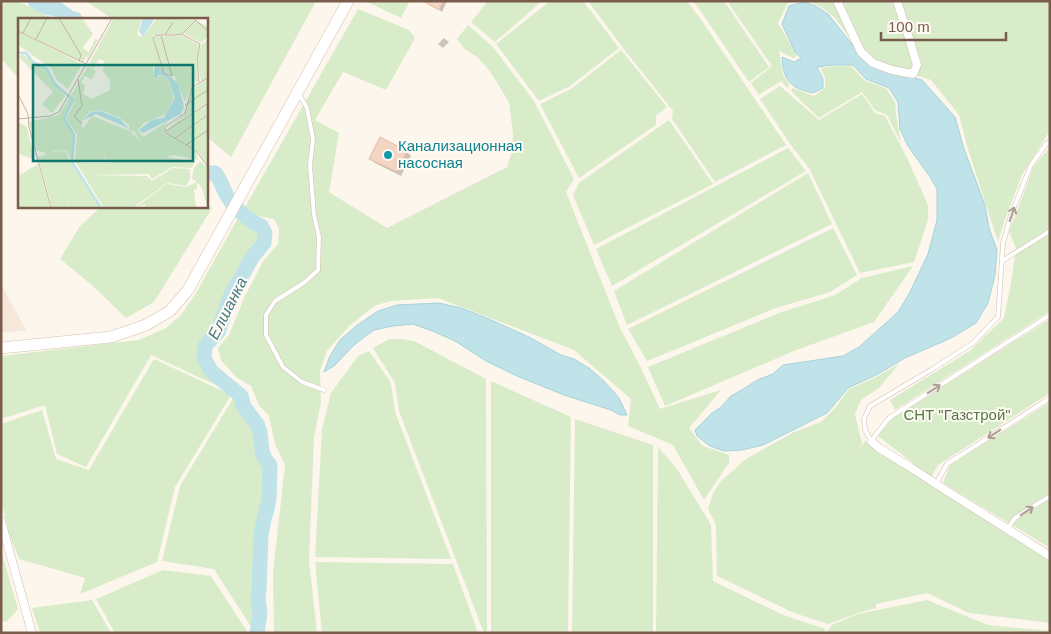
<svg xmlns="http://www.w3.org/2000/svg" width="1051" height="634" font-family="Arial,sans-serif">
<rect width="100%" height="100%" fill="#fdf6ec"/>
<polygon fill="#f5e8da" points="1,284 26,330 1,333"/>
<g fill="#d8ecc9">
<polygon points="1,1 18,1 54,19 19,19 19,79 1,58"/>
<polygon points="86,1 316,1 231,157 206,136 206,19 112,19"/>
<polygon points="365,1 410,1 401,18"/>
<polygon points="488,1 542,1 495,42 471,22"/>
<polygon points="550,1 583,1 619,48 570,86 539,101 496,44"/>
<polygon points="588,1 687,1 702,21 786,145 715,182 672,119 673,111 623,48"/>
<polygon points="693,1 724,1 769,67 749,82 704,16"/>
<polygon points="727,1 797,1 788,3 778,23 797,56 793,58 779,51 783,75 790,86 787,88 781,81 759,95 751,83 772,66"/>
<polygon points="809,1 834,1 857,47 834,17 823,8"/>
<polygon points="842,1 1050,1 1050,133 1047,135 1022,175 1005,219 998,242 968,149 959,115 931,80 896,69 870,58 848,23"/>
<polygon points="358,9 409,30 415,38 386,90 343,72 315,120 339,133 329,192 387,228 507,167 512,151 513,134 509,102 489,70 478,58 465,49 457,39 468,25 492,46 534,101 574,179 566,192 620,328 640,366 660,409 721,390 689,428 703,446 729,455 729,463 704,500 673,445 628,426 631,399 574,350 438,298 390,301 374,306 349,326 327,351 320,371 321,402 314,437 309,560 317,633 274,633 273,572 285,465 275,444 269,416 259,405 251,386 236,377 221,360 218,348 229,335 245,296 264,260 278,244 279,229 274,219 258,216 244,209"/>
<polygon points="621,50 667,107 656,116 656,125 579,178 540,104 571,89"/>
<polygon points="833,66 851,66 864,80 887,89 895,102 896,115 901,143 887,115 875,110 862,92 819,118 794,94 791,90 793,88 814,96 825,88 825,78 821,68"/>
<polygon points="780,86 819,120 862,94 875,113 885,116 908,160 928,205 928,220 914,262 860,273 809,168 793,148 760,99"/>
<polygon points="669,120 713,184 594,245 573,195 579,183"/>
<polygon points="1050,147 1050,311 895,410 890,400 971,350 1004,318 1010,289 1016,248 1009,232 1034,166"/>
<polygon points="788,148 806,171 612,286 596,249"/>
<polygon points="808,173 832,224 627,325 614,291"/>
<polygon points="206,203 212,208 154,302 126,318 93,286 60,259 80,226 102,206 206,206"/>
<polygon points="238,218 254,225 269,228 272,237 257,256 238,290 222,330 212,340 207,353 218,371 237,389 231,392 151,355 86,467 57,454 45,405 1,419 1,356 139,340 166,328 180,316 196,293"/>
<polygon points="833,228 857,275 830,292 776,308 647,361 628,329"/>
<polygon points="913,266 874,322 794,351 665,406 648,367 779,313 835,295 862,278"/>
<polygon points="1050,319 1050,393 938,465 931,477 878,436 892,419"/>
<polygon points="389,339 401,339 414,341 486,379 487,633 484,633 399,411 395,383 373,348"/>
<polygon points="369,351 391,383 395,412 451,559 315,557 322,429 331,393 358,356"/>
<polygon points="154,359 231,395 175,487 157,562 80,594 85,578 19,559 10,536 1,501 1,424 42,410 56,459 89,470"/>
<polygon points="899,364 879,388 861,400 855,414 862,444 857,453 865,441 1050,560 1050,623 969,613 927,593 876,604 876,608 861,612 828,624 794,613 717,576 716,525 708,509 713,493 721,481 746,459 794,432 821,422 836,407 849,389 874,378"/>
<polygon points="491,381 571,417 568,633 491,633"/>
<polygon points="241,391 257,419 274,467 273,503 267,519 259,633 255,633 214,569 162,561 180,486 235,395"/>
<polygon points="1050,402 1050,548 943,483 950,465"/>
<polygon points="575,419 653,445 653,633 572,633"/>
<polygon points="658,447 677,469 711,525 713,581 783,615 826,629 823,633 656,633"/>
<polygon points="1,550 18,609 7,621 1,622"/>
<polygon points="315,562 453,564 478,633 322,633"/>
<polygon points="163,570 211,576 248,633 115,633 96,599"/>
<polygon points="92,600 111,633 40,633 32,608"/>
<polygon points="927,600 988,625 1050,631 1050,633 826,633 832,625 858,614"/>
</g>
<g fill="#bfe3e8" stroke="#a5d3da">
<path d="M 803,2 L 816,6 L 828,14 L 867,63 L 886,70 L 922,80 L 955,117 L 964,149 L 985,205 L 989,228 L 997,250 L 995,275 L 988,303 L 976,323 L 951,338 L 905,358 L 878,374 L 848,388 L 827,413 L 763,445 L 742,450 L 724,451 L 710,446 L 697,436 L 695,430 L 712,413 L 720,408 L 731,396 L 745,388 L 757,380 L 773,374 L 783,365 L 843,356 L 859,347 L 898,312 L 909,294 L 928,254 L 937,220 L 937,189 L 930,177 L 908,146 L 900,129 L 898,102 L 889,88 L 866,79 L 853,65 L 832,65 L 817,67 L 823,79 L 823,88 L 813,93 C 790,88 783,80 782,57 L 794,62 L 801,58 L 795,52 L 782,24 L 789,6 Z"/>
<polygon points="439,303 461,308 489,319 529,337 561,355 574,359 589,368 604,381 619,398 627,415 620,415 611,410 564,395 517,376 486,361 455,341 435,332 413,324 393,326 374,330 355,344 335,365 324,372 330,356 340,340 356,326 378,311 397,305"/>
</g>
<g fill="#0003">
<polygon points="435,1 447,1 442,12 433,5"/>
<polygon points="444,38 449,42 443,48 438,44"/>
<polygon points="407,152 411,156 401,176 375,163 371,159"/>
</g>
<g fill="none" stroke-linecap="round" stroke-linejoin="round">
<g stroke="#bfe3e8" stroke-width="15">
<polyline points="35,1 43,6 59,10 70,18 75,19"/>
<path d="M 206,173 L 215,173 C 221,180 222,187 226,194 C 232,206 249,221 261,226 L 265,233 L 264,243 L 253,256 L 230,297 L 218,332 L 205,346 L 204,358 L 211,371 L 241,396 L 244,407 L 257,424 L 260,432 L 262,451 L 265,459 L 270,465 L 269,499 L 267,509 L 264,519 L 261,535 L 259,590 L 258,597 L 260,613 L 257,633"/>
</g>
</g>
<g fill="#f3d5c3" stroke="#e6bba3">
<polygon points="423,1 444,1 439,10"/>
<polygon points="380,137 407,151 397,172 369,159"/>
</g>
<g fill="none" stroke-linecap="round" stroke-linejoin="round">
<defs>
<g id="service">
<polyline points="299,94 307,108 313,139 310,165 314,215 319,237 318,270 305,282 275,301 266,315 266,335 283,367 302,382 324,390"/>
<polyline points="1002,261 1050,231"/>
<polyline points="872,442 865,430 864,419 870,406 931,370 973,343 998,317 1003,243 1011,215 1031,165 1046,144 1050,141"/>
<polyline points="872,442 874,437 889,418 1050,315"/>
<polyline points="936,484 947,464 1050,398"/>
<polyline points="1007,529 1015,518 1050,496"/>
</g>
<g id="minor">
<polyline points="837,1 861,52 873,63 892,70 913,74 917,65 909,38 897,1"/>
<polyline points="872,442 879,448 910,467 936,484 1050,556"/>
<polyline points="1,521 32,633"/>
</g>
<polyline id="secondary" points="1,348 111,337 146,325 170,311 188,290 348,1"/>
</defs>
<use href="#service" stroke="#d1beb0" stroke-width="5"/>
<use href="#minor" stroke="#d1beb0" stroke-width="9"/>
<use href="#secondary" stroke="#d6c0b0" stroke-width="12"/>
<use href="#service" stroke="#fff" stroke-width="4"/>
<use href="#minor" stroke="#fff" stroke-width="8"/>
<use href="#secondary" stroke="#fff" stroke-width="11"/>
</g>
<defs><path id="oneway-shaft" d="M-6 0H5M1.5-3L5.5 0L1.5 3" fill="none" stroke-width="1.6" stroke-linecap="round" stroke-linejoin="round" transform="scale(1.25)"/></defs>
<g stroke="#af9d94">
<use href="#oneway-shaft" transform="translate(1012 214) rotate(-71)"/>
<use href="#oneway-shaft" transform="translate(934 389) rotate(-33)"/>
<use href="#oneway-shaft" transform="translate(994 434) rotate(147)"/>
<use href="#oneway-shaft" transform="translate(1027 511) rotate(-33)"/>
</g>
<circle fill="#0f9aa8" stroke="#fffaf3" stroke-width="2" cx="388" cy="155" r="5"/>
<g text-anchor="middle" stroke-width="4" stroke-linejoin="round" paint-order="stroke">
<g font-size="15" fill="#0d838f" stroke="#fffaf3" text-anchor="start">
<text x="398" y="151">Канализационная<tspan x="398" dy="17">насосная</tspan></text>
</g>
<g font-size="15" fill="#537a41" stroke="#fffaf3">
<text x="957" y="420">СНТ "Газстрой"</text>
</g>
<g font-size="16" font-style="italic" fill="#437c86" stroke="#fffaf3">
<text transform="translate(227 308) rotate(-63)" y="6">Елшанка</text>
</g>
</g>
<g transform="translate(18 18)">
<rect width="190" height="190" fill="#fdf6ec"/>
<path d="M 0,0 L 64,0 L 75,16 L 64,30 L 71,34 L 77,21 L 80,22 L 69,43 L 69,37 L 65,45 L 0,12 ZM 96,0 L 124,0 L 119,17 L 125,19 L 139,0 L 177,2 L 163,16 L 135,17 L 143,49 L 136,19 L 164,17 L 181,27 L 178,40 L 180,63 L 174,67 L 167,84 L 157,59 L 135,47 L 135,60 L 139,61 L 142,57 L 150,60 L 156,80 L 148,96 L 121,107 L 125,106 L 120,112 L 125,119 L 152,102 L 146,108 L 146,114 L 178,134 L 180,142 L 156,137 L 148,139 L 177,144 L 173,150 L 154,149 L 134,161 L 131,156 L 69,157 L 130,158 L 119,169 L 130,159 L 134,163 L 155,150 L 172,151 L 172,161 L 168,168 L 149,165 L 115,190 L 86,190 L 57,143 L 59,117 L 48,100 L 57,84 L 52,79 L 70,48 L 78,53 L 74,61 L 67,58 L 63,65 L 67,67 L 65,76 L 74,81 L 92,72 L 92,62 L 85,53 L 86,43 L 81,41 L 76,50 L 70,47 ZM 82,92 L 102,100 L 111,107 L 111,112 L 117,114 L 123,125 L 115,115 L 114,123 L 114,114 L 74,98 L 64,112 L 64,143 L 88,144 L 85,134 L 89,144 L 95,145 L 64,145 L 64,103 L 72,93 ZM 178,2 L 190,9 L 190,19 L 183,25 L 166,15 ZM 0,13 L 64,46 L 50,71 L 38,61 L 33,50 L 0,27 ZM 190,21 L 190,60 L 183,63 L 179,40 L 183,27 ZM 4,36 L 29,53 L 47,78 L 34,95 L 24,86 L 35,74 L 1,39 ZM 190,61 L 190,84 L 151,109 L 168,95 L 172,72 ZM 51,80 L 56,83 L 47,100 L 57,118 L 55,144 L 48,133 L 39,132 L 27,137 L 28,135 L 18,132 L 13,112 L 16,111 L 13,111 L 11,104 L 41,97 ZM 190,85 L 190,97 L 157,119 L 148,113 ZM 190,98 L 190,148 L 180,134 L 158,120 ZM 0,104 L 9,109 L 16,141 L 0,136 ZM 40,133 L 47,134 L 82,190 L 50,190 L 49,184 L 49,190 L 34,190 L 20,139 ZM 182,143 L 190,150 L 190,190 L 183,168 L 174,160 L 176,150 ZM 20,146 L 32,190 L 0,190 L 0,158 ZM 179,164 L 179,171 L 176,172 L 178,190 L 128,190 L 127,186 L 117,190 L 149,166 L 168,169 Z" fill="#d8ecc9" fill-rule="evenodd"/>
<path d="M 125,0 L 137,0 L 125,19 L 121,13 ZM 137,47 L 160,65 L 166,89 L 163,96 L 125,115 L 121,112 L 134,102 L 146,100 L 157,80 L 150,60 L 144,57 L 140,57 L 139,61 L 135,59 ZM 82,93 L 102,101 L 110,110 L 78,96 L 64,103 L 73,94 Z" fill="#bfe3e8"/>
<path fill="none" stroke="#bfe3e8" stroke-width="2.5" d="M 0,35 L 8,35 L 15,44 L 29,51 L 37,66 L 55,82 L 46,100 L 56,117 L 54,144 L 83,190"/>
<path fill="none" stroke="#c5b3a7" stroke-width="1" d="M 41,0 L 63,37 L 61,43M 175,0 L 190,13M 178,2 L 164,16 L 182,26 L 179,40 L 181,64M 0,13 L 68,46M 5,15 L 13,0M 143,17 L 154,58 L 146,55 L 135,20 L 137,18 L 143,17 L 155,17 L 164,16M 147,17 L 155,4M 18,21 L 29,0M 60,61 L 64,88 L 56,98 L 64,106M 0,76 L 10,96 L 11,109 L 33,190M 167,87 L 190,72M 0,101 L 32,98 L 41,94 L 94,0M 148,113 L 190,85M 147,114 L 147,109 L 167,95 L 174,69 L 190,60M 147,114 L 178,133 L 190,149M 157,120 L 190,97M 168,127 L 190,112"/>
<path fill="#0f766e" fill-opacity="0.15" stroke="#0f766e" stroke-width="2.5" d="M 15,47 L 175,47 L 175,143 L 15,143 Z"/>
<rect width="190" height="190" fill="none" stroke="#7a5c4d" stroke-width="2.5"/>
</g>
<rect width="1051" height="634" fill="none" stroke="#7a5c4d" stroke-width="5"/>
<path d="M881 32v8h125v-8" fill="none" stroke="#7a5c4d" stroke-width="2.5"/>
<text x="888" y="32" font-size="15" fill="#7a5c4d" stroke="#fffaf3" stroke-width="4" paint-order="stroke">100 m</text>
</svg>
